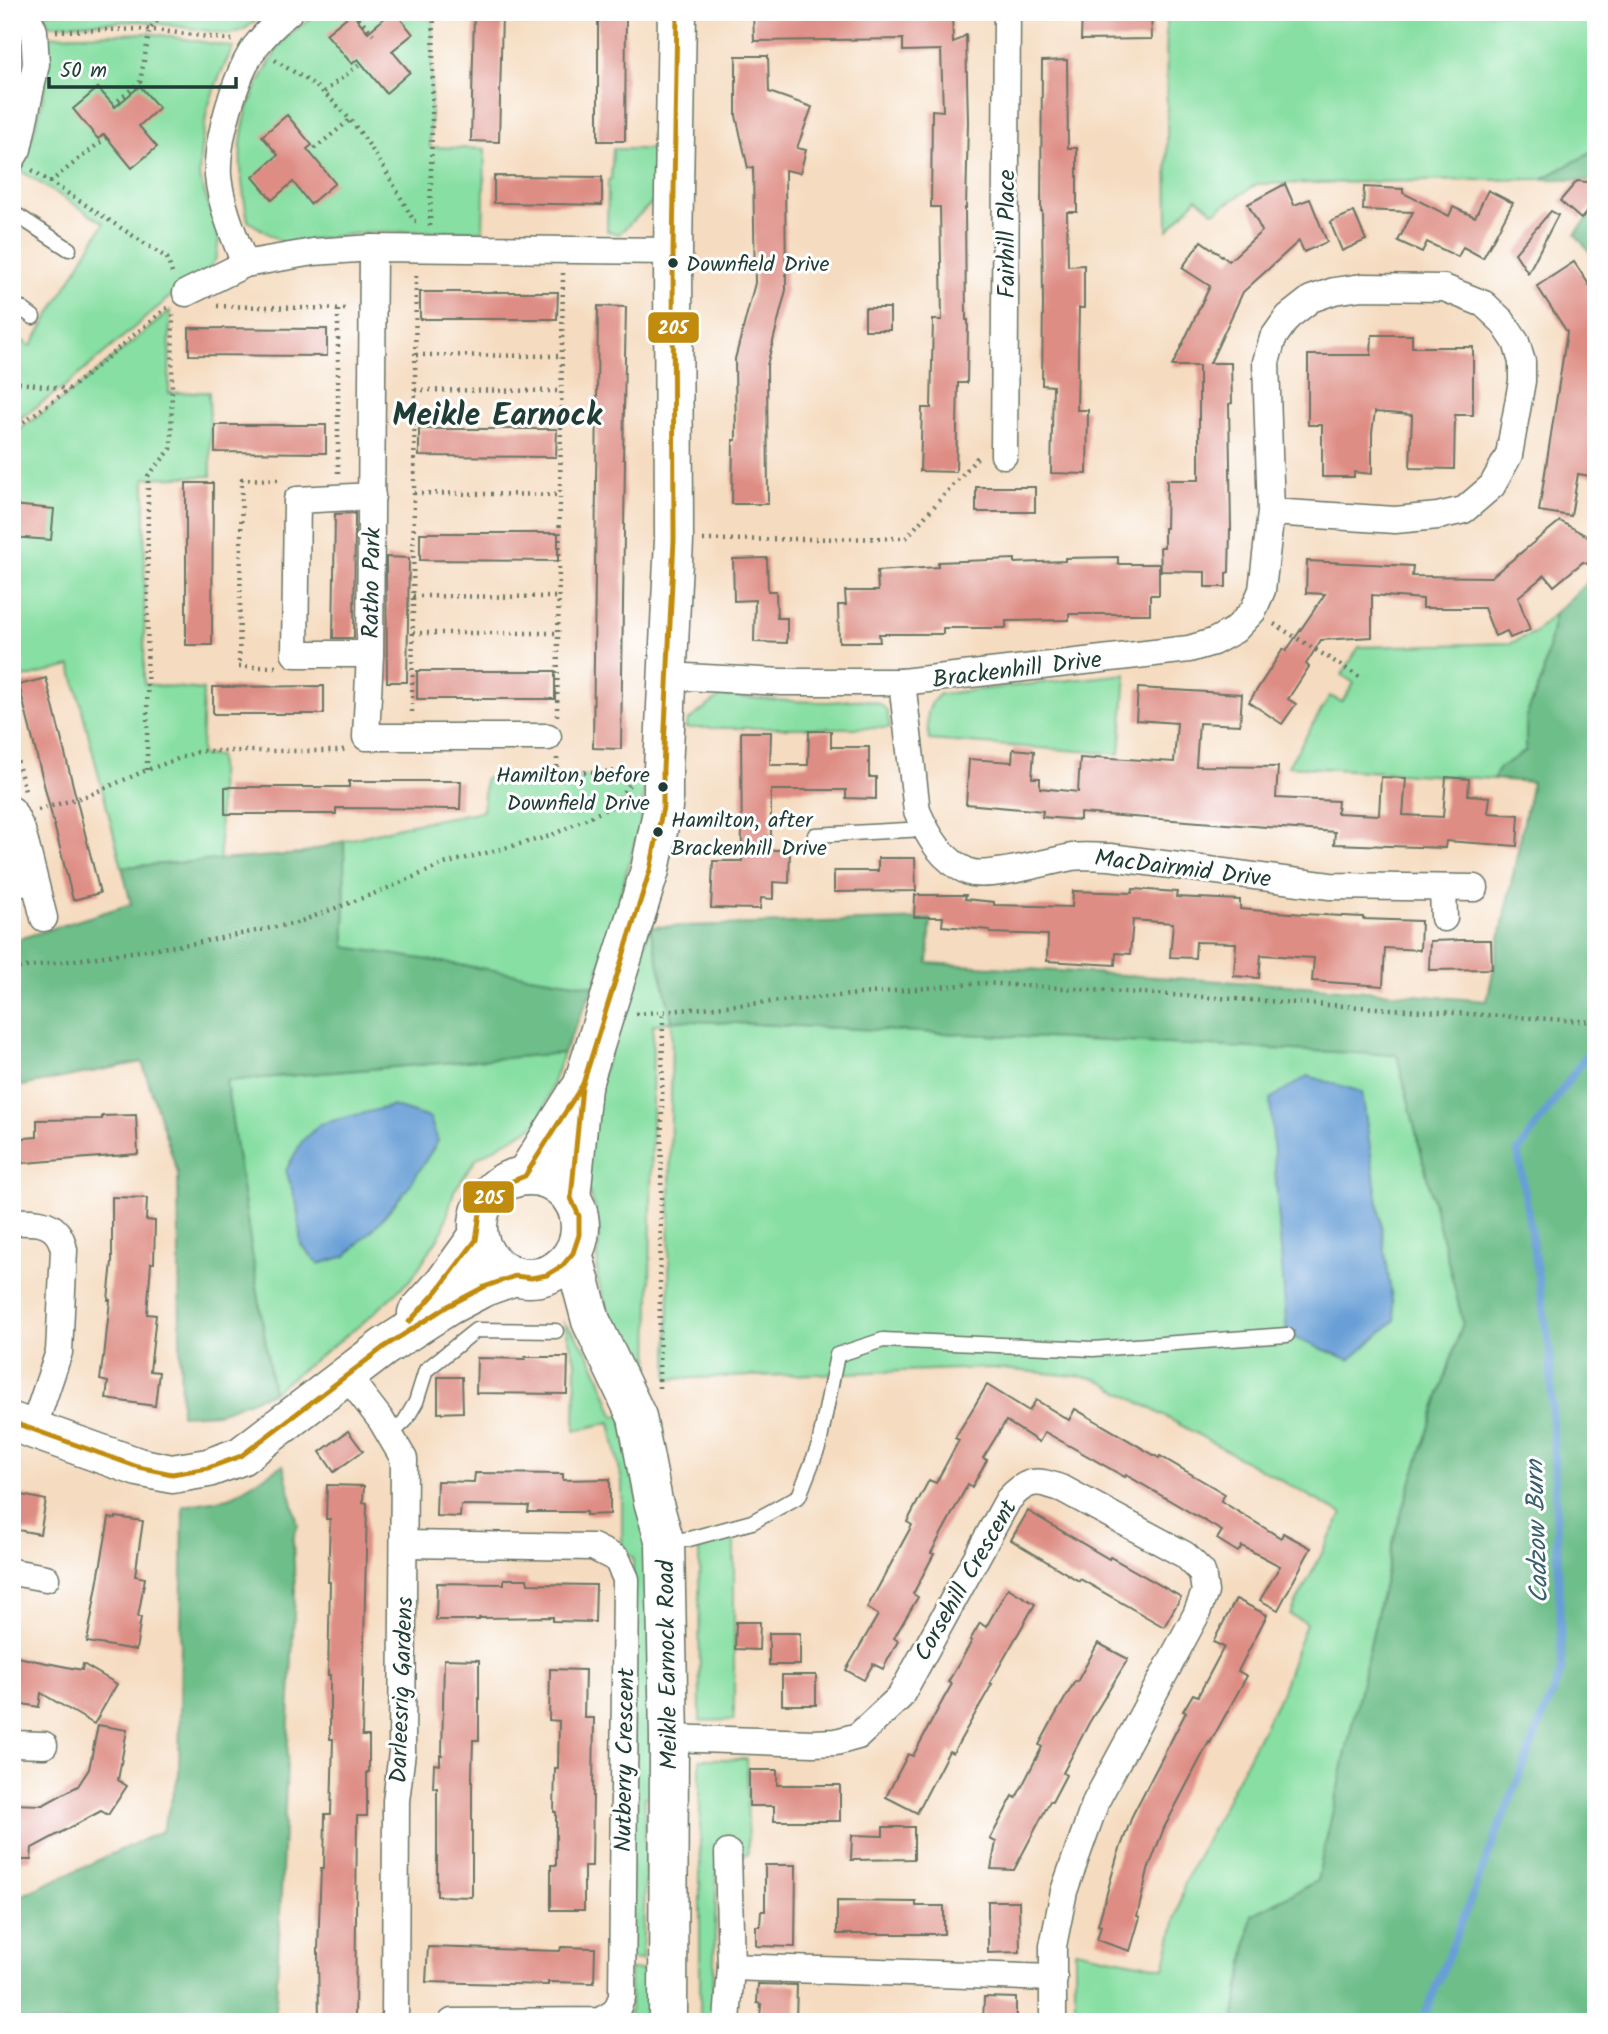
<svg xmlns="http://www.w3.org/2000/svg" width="1608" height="2034" font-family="Kalam,sans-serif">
<rect width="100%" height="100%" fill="#fff"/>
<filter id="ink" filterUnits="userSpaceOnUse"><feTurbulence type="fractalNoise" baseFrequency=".0143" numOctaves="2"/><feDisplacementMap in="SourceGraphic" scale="14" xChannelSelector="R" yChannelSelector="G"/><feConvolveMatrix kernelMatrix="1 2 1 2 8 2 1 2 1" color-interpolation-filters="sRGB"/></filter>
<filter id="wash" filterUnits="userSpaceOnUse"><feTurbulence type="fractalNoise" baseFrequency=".00686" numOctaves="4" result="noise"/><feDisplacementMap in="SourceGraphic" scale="28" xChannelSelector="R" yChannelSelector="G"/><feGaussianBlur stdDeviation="1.57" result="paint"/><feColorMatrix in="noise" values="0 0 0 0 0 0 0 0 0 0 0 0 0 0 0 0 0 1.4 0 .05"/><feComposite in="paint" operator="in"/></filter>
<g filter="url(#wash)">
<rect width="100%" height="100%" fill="#f5dbbf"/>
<g fill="#87dfa3" stroke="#538e6c" stroke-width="2">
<path d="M 45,12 L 264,12 C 251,25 248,30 228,34 L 141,21 L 50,25 Z"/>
<path d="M 319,12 L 424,12 L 433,23 L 430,147 L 485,149 L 483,231 L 369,232 L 283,243 L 248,221 C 237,160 234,122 268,66 C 272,59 276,49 282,43 C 292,31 307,22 319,12 Z"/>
<polygon points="1166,12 1596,12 1596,150 1542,179 1257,184 1214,212 1197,198 1168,230"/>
<path d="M 12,32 C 28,44 17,80 12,97 Z"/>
<path d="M 149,33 L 233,47 L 217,82 L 207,110 L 201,148 L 199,175 L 219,238 L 216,258 L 210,268 L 186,283 L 68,384 L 12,424 L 12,334 L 31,346 L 104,223 L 21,171 C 35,129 53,79 47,36 Z"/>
<polygon points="613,149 655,149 654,201 619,234 607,231 608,180 611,179"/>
<polygon points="170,311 169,393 209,392 211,476 145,478 144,684 203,690 201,755 219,756 220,860 122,867 71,666 12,681 12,435 72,392"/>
<polygon points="1555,613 1542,679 1526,716 1526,751 1500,768 1493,779 1288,766 1330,696 1342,702 1354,683 1342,675 1359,647 1511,643 1534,633"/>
<path d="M 1126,674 L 1120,754 L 929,740 C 927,721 924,707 940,694 Z"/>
<path d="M 721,696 C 756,698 791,702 826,702 C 842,702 864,696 880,704 C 889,709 888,719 890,728 L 685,728 L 688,721 Z"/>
<polygon points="645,775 642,818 594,986 345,947 344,841 412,824 483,811 485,778"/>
<polygon points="650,927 672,1020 1397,1055 1463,1322 1396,1530 1317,1881 1252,1915 1234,2022 1075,2022 1075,1950 1164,1968 1185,1881 1281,1693 1306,1623 1290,1615 1342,1514 1095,1378 991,1368 668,1379 672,1021 653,1025 649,1387 643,1390 606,1305 597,1278 599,1229 595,1208 587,1186 587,1119"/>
<polygon points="563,1053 539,1123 477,1158 454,1191 443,1230 412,1278 365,1321 273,1392 226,1081"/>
<path d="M 564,1323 C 591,1348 602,1382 614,1416 L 621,1415 L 654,1579 L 652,1796 L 645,1797 L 645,1886 L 642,1960 L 631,1959 L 633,1558 L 622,1548 L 622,1482 L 610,1422 L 575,1431 L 576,1364 Z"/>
<polygon points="734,1537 734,1720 700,1721 699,1547"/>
<polygon points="700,1759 747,1759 748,1854 736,1856 734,1843 718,1842 712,2022 700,2022"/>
<polygon points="630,1970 645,1970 650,2022 625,2022 630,2011"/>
</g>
<g fill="#6dbe89" stroke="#467e5e" stroke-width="2">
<polygon points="1596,150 1596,181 1542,179"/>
<polygon points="1596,208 1596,260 1575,234"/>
<polygon points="1596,569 1596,2007 1590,2022 1234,2022 1252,1915 1317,1881 1396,1530 1463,1322 1397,1055 672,1020 650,927 931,919 928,963 1304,986 1487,1001 1532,782 1493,779 1499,768 1526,751 1526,716 1542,679 1555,613 1592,578"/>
<polygon points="344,841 345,947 594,986 563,1053 226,1081 273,1392 219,1413 181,1415 178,1174 142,1062 12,1088 12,941 131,904 122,867 300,854"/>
<polygon points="283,1465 298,1525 293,1539 295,1591 275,2022 12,2022 12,1895 18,1897 162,1831 179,1775 183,1506 229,1498"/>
</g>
<g fill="#679fd6" stroke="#436e85" stroke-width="2">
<polygon points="1308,1076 1362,1092 1395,1320 1350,1360 1287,1335 1270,1099"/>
<polygon points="392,1106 430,1118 438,1141 408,1188 376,1226 346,1256 319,1264 301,1245 297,1206 286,1170 302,1141 320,1124"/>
</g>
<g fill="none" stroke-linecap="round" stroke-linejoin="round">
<polyline stroke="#679fd6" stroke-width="8" points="1422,2022 1562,1669 1550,1350 1518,1152 1596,1042"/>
</g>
<g id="blocks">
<g fill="#de8d84">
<polygon points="392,12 395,12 413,34 392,51 410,72 386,93 358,59 352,64 326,34 352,13 368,32"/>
<polygon points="474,12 502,12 499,142 471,141"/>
<polygon points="598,12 626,12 625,141 598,141"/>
<polygon points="753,12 952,12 953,43 966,35 968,122 966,208 965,208 966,320 968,320 967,383 958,383 956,472 920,471 922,408 931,408 933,320 942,320 940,207 931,207 932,110 943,111 941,50 903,51 903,39 754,41"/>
<polygon points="1082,12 1151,12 1152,39 1081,40"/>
<polygon points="736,56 768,56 769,92 812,107 797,148 806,150 800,173 785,170 786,290 767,365 768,504 732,504 733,440 736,440 735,359 755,283 753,167 748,168 736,116"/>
<polygon points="1067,60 1068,148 1077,148 1077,212 1067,212 1068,266 1084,265 1084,308 1079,308 1077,410 1088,410 1087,474 1051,473 1053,386 1042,385 1043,303 1042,211 1041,211 1042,61"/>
<polygon points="140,86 159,108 139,126 157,147 132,168 104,134 98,139 73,109 98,88 115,107"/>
<polygon points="287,115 312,145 307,149 335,183 310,204 293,182 272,200 253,177 278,155 262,136"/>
<polygon points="494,176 602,177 602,205 494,203"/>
<polygon points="1577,181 1596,183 1596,201 1581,219 1560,201"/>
<polygon points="1285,184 1294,205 1310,199 1327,242 1304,252 1299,241 1243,292 1210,363 1231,363 1232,403 1229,404 1231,530 1230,530 1229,572 1226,573 1226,587 1205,587 1205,572 1161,571 1160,547 1164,547 1164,528 1166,528 1167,480 1199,480 1199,366 1172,366 1210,286 1182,268 1201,241 1229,261 1262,231 1248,204"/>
<polygon points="1364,187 1403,189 1403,193 1449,216 1453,207 1475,217 1488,190 1513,203 1483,258 1463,247 1458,257 1427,242 1422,252 1398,241 1413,212 1363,210"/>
<polygon points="1551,211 1558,215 1528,273 1515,253"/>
<polygon points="1354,212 1366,240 1342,251 1330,222"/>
<polygon points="1574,262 1596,295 1596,430 1592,453 1596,454 1596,477 1578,474 1571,516 1539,511 1567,332 1537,286"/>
<polygon points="420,292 558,292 557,319 420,319"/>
<polygon points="598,306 626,307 623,459 625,459 621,749 593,748"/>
<rect x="865" y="308" width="25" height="22"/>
<polygon points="189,328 327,329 327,356 189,355"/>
<polygon points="1372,335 1412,335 1412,347 1473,347 1473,415 1455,415 1454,469 1410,468 1412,415 1375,412 1372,432 1372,474 1354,472 1354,477 1322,477 1322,425 1308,425 1308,355 1371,355"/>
<polygon points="215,425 326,425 326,453 215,452"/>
<polygon points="419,429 557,429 556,457 419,456"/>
<polygon points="186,483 213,483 212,645 186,645"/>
<rect x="976" y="487" width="59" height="25"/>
<polygon points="12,505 54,509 51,540 12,537"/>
<polygon points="355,513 354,638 333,638 335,514"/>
<polygon points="1560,521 1596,541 1596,554 1590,565 1583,562 1554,586 1545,575 1518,597 1530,630 1510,638 1507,631 1495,636 1484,608 1423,608 1423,599 1372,595 1372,637 1321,640 1306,664 1309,667 1288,699 1296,704 1282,724 1249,702 1283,649 1286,651 1325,594 1306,593 1307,561 1413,566 1412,576 1491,577"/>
<polygon points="420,533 558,533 558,561 420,560"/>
<polygon points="386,557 409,558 407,682 387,682"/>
<polygon points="1118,557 1118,564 1159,564 1159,595 1150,595 1150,614 1069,614 1069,620 1006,621 1006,628 943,628 943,634 879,634 880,642 839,642 838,605 846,605 845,591 878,591 877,571 938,567 938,562 1015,559 1015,563 1065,561 1065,558"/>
<polygon points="767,558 768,591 776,591 777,618 787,618 787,643 754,642 755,600 734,601 733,559"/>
<rect x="417" y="671" width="138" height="28"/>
<polygon points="46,678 100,893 73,900 19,685"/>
<polygon points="324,686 324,714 213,714 213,687"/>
<polygon points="1138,688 1242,694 1240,725 1199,723 1196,766 1278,767 1276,798 1338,801 1337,813 1379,815 1381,777 1406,778 1403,815 1443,817 1446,777 1469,779 1468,795 1490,797 1488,813 1519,815 1517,846 1446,841 1445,848 1334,844 1335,832 1080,813 1080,820 1042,817 1043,811 966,804 969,759 1012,762 1013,749 1034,751 1032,778 1040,778 1040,788 1078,792 1080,758 1095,759 1095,757 1174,762 1177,723 1136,720"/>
<polygon points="809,731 831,731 831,747 869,747 869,777 876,777 876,799 846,798 846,790 771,790 771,850 790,850 789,883 773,882 773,899 761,898 760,909 711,908 713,861 742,861 741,732 771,732 770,765 808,765"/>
<polygon points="349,781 461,781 460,809 336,808 336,814 225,814 225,787 349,787"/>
<polygon points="878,858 915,858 916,891 834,892 834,871 878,871"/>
<polygon points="1133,889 1177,892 1176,897 1240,900 1240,909 1303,914 1363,917 1363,919 1421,921 1420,950 1385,948 1383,986 1312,981 1314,958 1261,955 1259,978 1234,976 1236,943 1196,942 1195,958 1170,957 1173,923 1133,920 1130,954 1116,953 1115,965 1047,961 1048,935 990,933 990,930 942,926 943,917 914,917 915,895 966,895 965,899 994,902 994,905 1072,907 1073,891 1132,893"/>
<polygon points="1463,940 1491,940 1492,969 1429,970 1430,941"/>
<polygon points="136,1115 138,1154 12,1164 12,1139 37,1137 37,1120 102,1119 102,1116"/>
<polygon points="112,1197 147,1198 146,1220 155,1221 154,1263 151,1263 147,1314 156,1315 150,1371 159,1372 155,1406 106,1399 108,1382 100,1380 103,1357 104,1357 110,1300 108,1300 112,1262"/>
<polygon points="525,1357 568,1357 567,1394 476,1393 477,1358 525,1359"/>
<polygon points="438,1377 462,1377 463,1412 438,1413"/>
<polygon points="987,1385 1029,1411 1036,1400 1069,1420 1075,1409 1159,1458 1160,1456 1225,1494 1221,1501 1281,1538 1283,1533 1311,1548 1278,1610 1260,1600 1280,1566 1242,1546 1238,1552 1217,1539 1222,1531 1126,1475 1125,1477 1045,1432 1039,1442 1006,1421 983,1458 987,1460 972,1487 968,1484 931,1553 934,1554 913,1594 918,1597 894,1638 898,1641 883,1669 873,1664 864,1680 846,1670 878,1615 867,1608 912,1525 907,1522 929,1480 936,1483 959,1440 955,1438"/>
<polygon points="348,1431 363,1451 334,1472 320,1452"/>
<polygon points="475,1473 563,1474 563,1480 610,1479 610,1514 586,1515 586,1512 528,1512 529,1506 461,1505 460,1517 436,1516 437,1481 474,1482"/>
<polygon points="327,1485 364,1486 363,1502 367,1503 362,1736 369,1736 369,1772 367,1772 367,1816 357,1816 355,2022 319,2022 318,1950 321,1868 324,1868 325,1814 331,1814 333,1739 330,1739 330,1675 328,1675 330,1582 328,1582 330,1519 326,1519"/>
<polygon points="12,1493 46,1500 40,1534 12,1529"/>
<polygon points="1028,1511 1109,1559 1110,1557 1181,1597 1164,1627 1080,1579 1079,1581 1011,1540"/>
<polygon points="116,1517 143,1521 135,1576 145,1578 138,1617 141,1617 136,1650 87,1642 109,1518 116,1519"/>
<polygon points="504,1579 527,1579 528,1584 596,1585 595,1622 553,1621 553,1617 479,1618 479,1620 436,1620 437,1583 504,1584"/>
<polygon points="1008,1588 1035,1604 990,1683 992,1684 953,1753 949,1751 917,1813 886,1797 908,1754 913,1756 944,1698 952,1684 948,1682 972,1641 970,1640 980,1623 986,1627"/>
<polygon points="1236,1599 1267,1615 1238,1671 1247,1676 1210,1743 1209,1742 1164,1828 1148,1870 1137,1916 1140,1917 1130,1951 1097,1940 1101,1926 1098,1925 1117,1857 1133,1814 1186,1712 1183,1711 1193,1694 1198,1696 1224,1647 1213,1642"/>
<polygon points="736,1622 760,1622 759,1650 735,1649"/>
<rect x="769" y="1633" width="31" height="32"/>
<polygon points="1098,1643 1128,1659 1089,1723 1063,1773 1066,1775 1052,1802 1050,1801 1014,1870 991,1869 996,1842 990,1839 1013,1796 1016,1798 1042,1747 1039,1745 1053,1719 1075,1681 1077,1682"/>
<polygon points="12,1656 82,1670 83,1664 117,1684 94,1724 41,1693 39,1707 12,1702"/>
<polygon points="444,1659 479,1660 479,1740 473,1740 472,1776 472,1897 437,1896 437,1788 433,1788 434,1764 440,1765 440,1755 442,1755"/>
<polygon points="550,1669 585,1670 584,1718 594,1718 592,1866 584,1866 584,1910 551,1910 551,1865 556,1865 556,1812 554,1812 555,1768 558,1768 559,1721 549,1720"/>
<rect x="782" y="1675" width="34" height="30"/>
<polygon points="98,1725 127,1730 118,1780 127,1786 108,1815 101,1811 32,1848 31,1860 12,1860 12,1804 43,1805 78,1786 89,1769"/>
<polygon points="749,1770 777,1770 777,1785 840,1785 840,1821 774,1821 774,1806 749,1806"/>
<polygon points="883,1827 914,1827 914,1859 851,1860 852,1835 883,1836"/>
<polygon points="765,1865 796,1865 795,1947 756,1946 756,1926 760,1926 761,1911 765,1911"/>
<polygon points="837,1901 916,1902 916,1906 944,1906 944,1934 837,1934"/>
<polygon points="988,1901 1019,1901 1020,1952 988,1953"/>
<polygon points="428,1947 560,1951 561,1947 595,1948 594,1983 548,1982 548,1985 426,1982"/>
<polygon points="758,1984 797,1985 796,2020 760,2019 761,2004 757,2003"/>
<polygon points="984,1997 1016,1998 1016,2022 983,2022"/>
</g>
</g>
</g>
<g filter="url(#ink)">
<use href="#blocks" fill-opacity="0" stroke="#6a7465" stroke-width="2"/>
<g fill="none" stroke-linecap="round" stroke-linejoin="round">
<defs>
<g id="lane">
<polyline points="12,212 69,249"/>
<polyline points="12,302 33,317"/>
<polyline points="815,835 925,829"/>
<polyline points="12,892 36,885"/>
<polyline points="390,1435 405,1421 416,1402 426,1370 476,1330 556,1331"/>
<polyline points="667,1542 689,1539 752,1522 799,1496 819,1445 837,1355 883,1340 1093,1349 1287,1335"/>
</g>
<g id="street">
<polyline points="12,159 18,149 36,64 34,31 26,12"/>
<polyline points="373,248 370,654 366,737 548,737"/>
<path d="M 245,264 C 234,236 221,206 218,176 C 216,141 235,76 255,47 C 265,34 277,22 289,12"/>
<polyline points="186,293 245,264 313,252 373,248 673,251"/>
<polyline points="1004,455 1007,12"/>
<polyline points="370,654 295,654 297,500 372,496"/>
<polyline points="667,676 782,682 902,682 1189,649 1213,642 1235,630 1253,611 1262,590 1271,512 1266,362 1273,338 1288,317 1311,299 1334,291 1362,287 1444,288 1484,304 1502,321 1516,342 1522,362 1522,381 1509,455 1492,486 1464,510 1438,516 1395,520 1271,512"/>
<path d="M 902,682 L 917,811 C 928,836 942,861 969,872 C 989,879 1049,861 1072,857 C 1084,855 1098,857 1110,857 L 1330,886 L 1475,888"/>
<polyline points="12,810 22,830 44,918"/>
<polyline points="1443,888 1444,918"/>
<path d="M 12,1222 C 38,1221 59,1221 64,1250 L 59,1352 L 33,1429"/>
<polyline points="347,1376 381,1420 404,1459 402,1752 396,1801 395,2022"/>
<polyline points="405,1544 593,1547 617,1559 626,1579 622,1997 616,2011 601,2021 452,2022"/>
<polyline points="12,1572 46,1578"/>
<path d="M 669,1738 L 813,1743 L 836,1742 L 858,1736 L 900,1697 L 1008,1500 C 1027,1479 1036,1479 1063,1489 L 1185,1555 L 1202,1572 L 1205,1592 L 1196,1615 L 1096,1801 L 1064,1891 L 1053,1946 L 1053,2022"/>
<polyline points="12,1744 44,1745"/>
<polyline points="731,1967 1054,1978"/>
<polyline points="727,2022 731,1967 728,1853"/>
</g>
<g id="secondary">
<polyline points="525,1176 578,1092"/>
<circle cx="529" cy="1227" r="51"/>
<polyline points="571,1198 582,1087 650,870 663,807 663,769 674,540 673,251 677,12"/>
<polyline points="573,1253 591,1321 637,1417 653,1501 665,1543 669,1738 668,2022"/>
<polyline points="417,1313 445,1282 478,1236"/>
<polyline points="12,1422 138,1467 172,1474 208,1468 241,1456 384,1347 448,1306 484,1287 515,1276"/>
</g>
</defs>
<use href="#lane" stroke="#6a7465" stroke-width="17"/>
<use href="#street" stroke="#6a7465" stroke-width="29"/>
<use href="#secondary" stroke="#6a7465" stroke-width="41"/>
<g stroke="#6a7465" stroke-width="4.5" stroke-dasharray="2 5" stroke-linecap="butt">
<polyline points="354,12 373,34"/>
<polyline points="56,31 147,29 232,40"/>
<path d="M 275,60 C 291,71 310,80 324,93 C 364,128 388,175 414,221 L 416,221"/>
<polyline points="324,92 361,63"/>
<polyline points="113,105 140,82 150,29 165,12"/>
<polyline points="309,153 351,119"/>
<polyline points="32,170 167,258 172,273"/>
<polyline points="50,182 107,137"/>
<polyline points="430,226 434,12"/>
<polyline points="217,306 348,309"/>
<polyline points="416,355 562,356"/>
<polyline points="12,382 69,389"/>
<polyline points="415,390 562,391"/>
<polyline points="12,430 67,391 169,306"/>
<polyline points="338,473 338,309"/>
<polyline points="414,493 560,495"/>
<polyline points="703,540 906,538 977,458 981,458"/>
<polyline points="12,548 13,537"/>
<polyline points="413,596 559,597"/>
<polyline points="1274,624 1363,679"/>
<polyline points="413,633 558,633"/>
<polyline points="276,667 239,667 242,479 281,480"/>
<polyline points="412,712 416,273"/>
<polyline points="557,716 563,273"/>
<polyline points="12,741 25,791"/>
<polyline points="557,758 557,773 634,771"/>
<polyline points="147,770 148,476 171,449 173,314"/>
<polyline points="38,810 89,795 147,770 200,751 340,751 347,748"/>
<polyline points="12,969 196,943 296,923 381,891 444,864 550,836 613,806 631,782"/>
<polyline points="636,1014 983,983 1596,1022"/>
<polyline points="659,1388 663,1013"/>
</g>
<use href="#lane" stroke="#fff" stroke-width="14"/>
<use href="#street" stroke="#fff" stroke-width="26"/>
<use href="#secondary" stroke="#fff" stroke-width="38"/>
<defs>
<g id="bus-1">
<polyline points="409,1322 438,1290 476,1240 480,1213 488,1198 500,1186 525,1176 583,1084"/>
<polyline points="12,1422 138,1467 172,1474 208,1468 241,1456 384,1347 448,1306 484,1287 515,1276 531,1278 547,1275 562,1266 573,1253 579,1235 579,1216 571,1198 582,1087 650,870 663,807 663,769 674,540 673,251 677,12"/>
</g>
</defs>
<use href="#bus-1" stroke="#fff" stroke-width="10"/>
<use href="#bus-1" stroke="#c18c0d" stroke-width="5"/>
</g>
</g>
<g fill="#1f3d34" stroke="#fff" stroke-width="2.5">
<circle cx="673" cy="263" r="6"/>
<circle cx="663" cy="787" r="6"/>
<circle cx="658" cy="832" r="6"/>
</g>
<g text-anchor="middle" stroke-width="6" stroke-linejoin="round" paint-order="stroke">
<g font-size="22" fill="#1f3d34" stroke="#fff" text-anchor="start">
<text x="686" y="271">Downfield Drive</text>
<text x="650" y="782" text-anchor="end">Hamilton, before<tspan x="650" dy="28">Downfield Drive</tspan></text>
<text x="671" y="827">Hamilton, after<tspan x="671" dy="28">Brackenhill Drive</tspan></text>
</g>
<g font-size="24" fill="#1f3d34" stroke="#fff">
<text transform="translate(1006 234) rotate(-90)" y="8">Fairhill Place</text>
<text transform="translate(371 583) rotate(-89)" y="8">Ratho Park</text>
<text transform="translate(1017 669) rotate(-7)" y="8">Brackenhill Drive</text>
<text transform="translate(1183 868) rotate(7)" y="8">MacDairmid Drive</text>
<text transform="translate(965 1580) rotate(-60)" y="8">Corsehill Crescent</text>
<text transform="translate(667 1665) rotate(-91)" y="8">Meikle Earnock Road</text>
<text transform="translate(401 1690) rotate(-88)" y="8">Darleesrig Gardens</text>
<text transform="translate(624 1760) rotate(-89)" y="8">Nutberry Crescent</text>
</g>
<g font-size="26" font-style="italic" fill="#385f6d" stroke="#fff">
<text transform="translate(1536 1532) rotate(-92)" y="9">Cadzow Burn</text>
</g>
<g font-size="32" font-weight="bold" fill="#1f3d34" stroke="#fff">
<text x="497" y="425">Meikle Earnock</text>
</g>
</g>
<g stroke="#fff" stroke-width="2.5">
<rect x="647" y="311" width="53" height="33" rx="7" fill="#c18c0d"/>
<rect x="462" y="1180" width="53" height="34" rx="7" fill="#c18c0d"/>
</g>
<g font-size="19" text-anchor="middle" font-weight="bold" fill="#fff">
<text x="673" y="334">205</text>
<text x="489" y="1204">205</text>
</g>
<rect width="1608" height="2034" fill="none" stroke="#fff" stroke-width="42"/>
<path d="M49 77v10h187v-10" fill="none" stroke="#1f3d34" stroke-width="3.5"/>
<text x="60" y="77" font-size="21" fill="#1f3d34" stroke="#ffffff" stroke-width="5" paint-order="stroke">50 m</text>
</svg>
